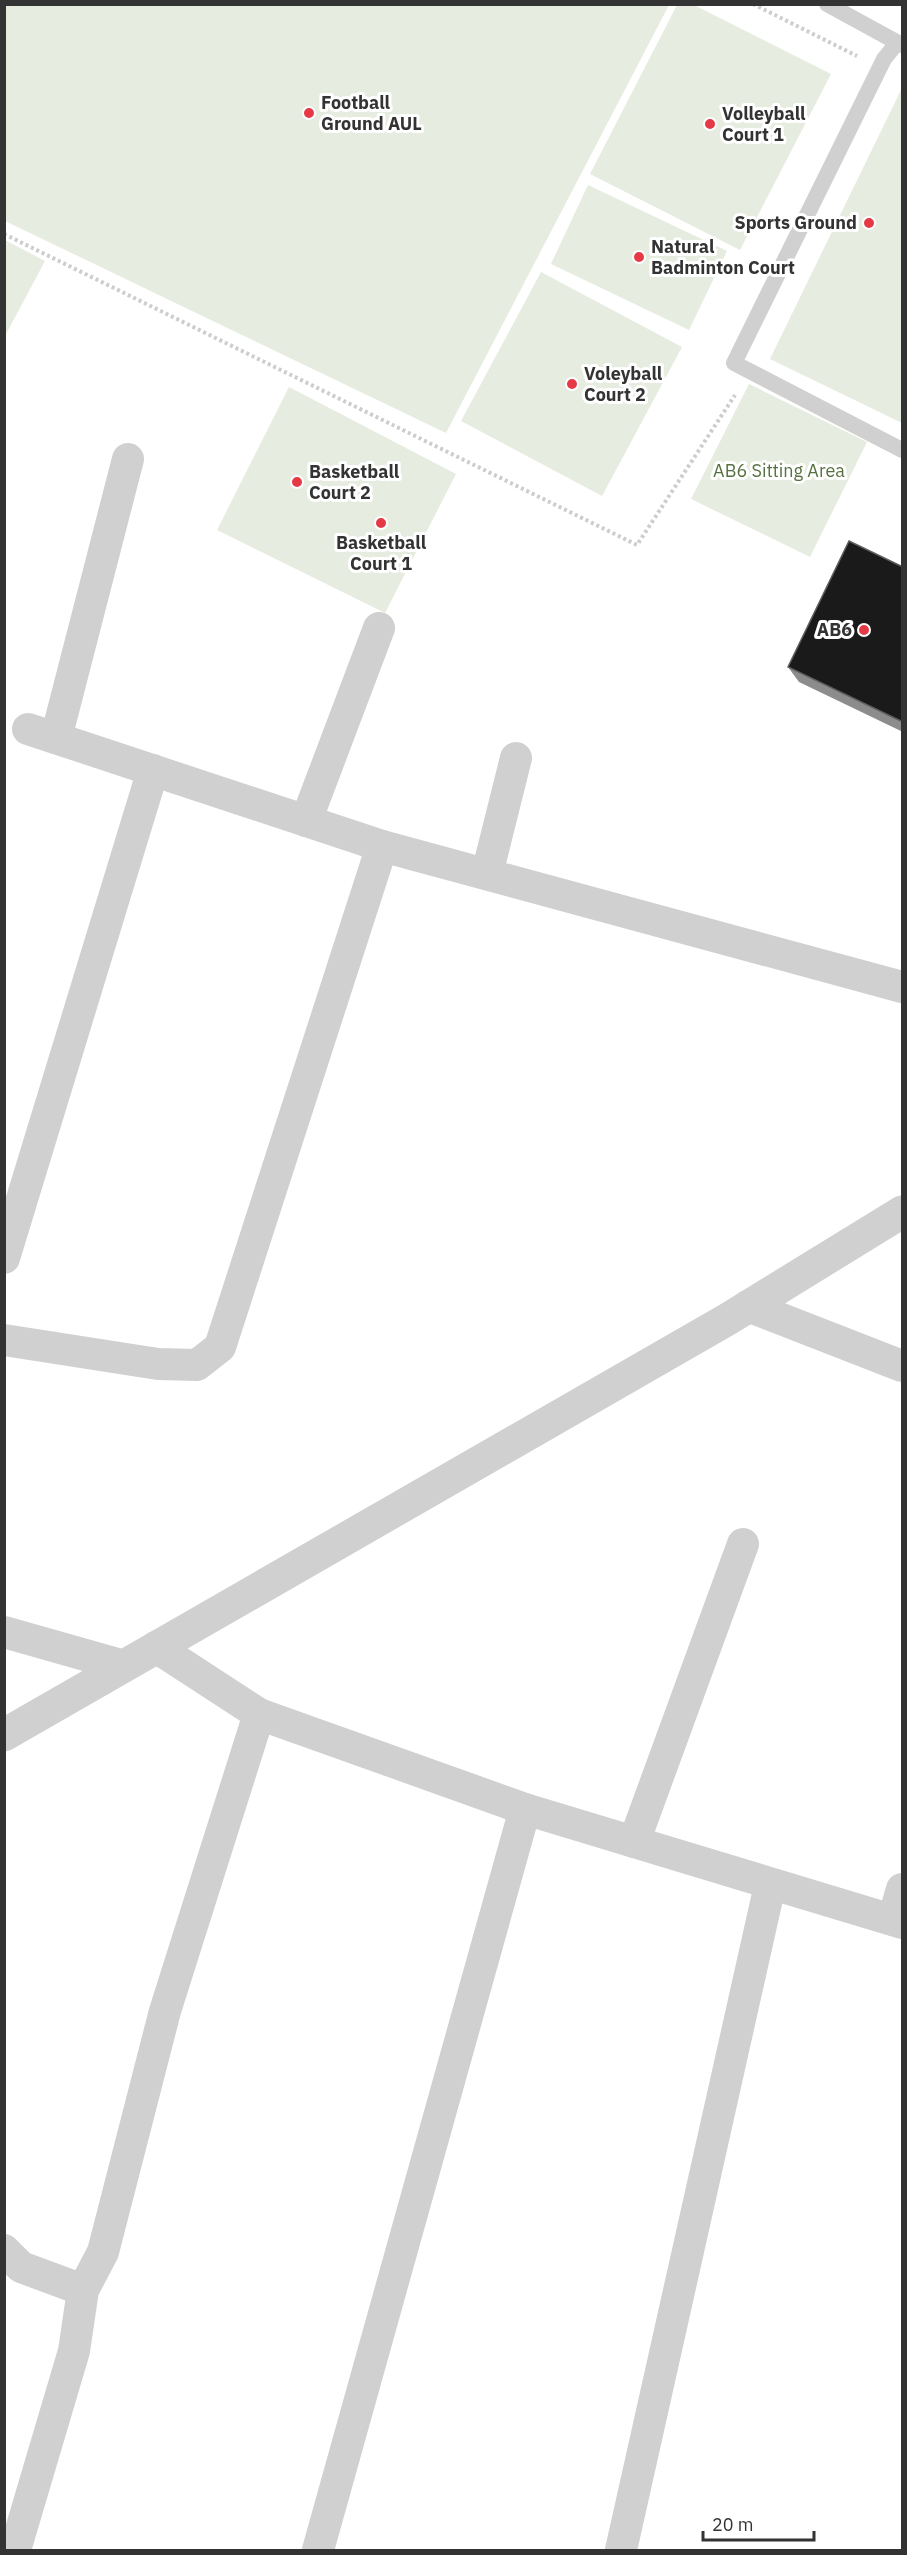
<svg xmlns="http://www.w3.org/2000/svg" width="907" height="2555" font-family="'IBM Plex Sans',sans-serif">
<rect width="100%" height="100%" fill="#fff"/>
<g fill="#e6ecdf">
<polygon points="4,5 5,4 669,5 446,433 5,221"/>
<polygon points="677,5 694,5 831,74 740,250 590,174"/>
<polygon points="902,88 902,423 770,359"/>
<polygon points="588,185 727,251 689,330 551,264"/>
<polygon points="5,240 45,261 5,336"/>
<polygon points="541,272 682,347 602,496 461,421"/>
<polygon points="749,384 867,442 810,557 691,499"/>
<polygon points="289,387 456,474 385,613 217,530"/>
</g>
<g fill="none" stroke-linecap="round" stroke-linejoin="round">
<g stroke="#cdcdcd" stroke-width="4" stroke-dasharray="3 3" stroke-linecap="butt">
<polyline points="753,4 857,56"/>
<polyline points="4,234 637,545 735,395"/>
</g>
<g stroke="#d0d0d0" stroke-width="16">
<polyline points="827,4 902,45"/>
<polyline points="897,43 884,59 734,363 902,450"/>
</g>
<g stroke="#d0d0d0" stroke-width="32">
<polyline points="28,729 382,846 902,987"/>
<polyline points="56,738 128,459"/>
<polyline points="306,821 379,628"/>
<polyline points="487,874 516,758"/>
<polyline points="4,1258 153,770"/>
<polyline points="748,1306 902,1366"/>
<polyline points="4,1340 158,1364 197,1365 220,1347 382,846"/>
<polyline points="4,1632 124,1666"/>
<polyline points="156,1647 259,1714 525,1809 902,1923"/>
<polyline points="634,1842 743,1544"/>
<polyline points="893,1920 902,1889"/>
<polyline points="4,2250 21,2267 83,2290"/>
<polyline points="15,2550 74,2351 83,2290 103,2252 165,2011 259,1714"/>
<polyline points="318,2550 525,1809"/>
<polyline points="621,2550 770,1885"/>
</g>
<polyline stroke="#d0d0d0" stroke-width="33" points="4,1735 728,1319 902,1212"/>
</g>
<polygon fill="#8c8c8c" points="903,567 903,732 799,682 788,667"/>
<polygon fill="#1a1a1a" stroke="#5f5f5f" stroke-width="1.5" points="849,541 903,567 903,722 788,667"/>
<g fill="#e63946" stroke="#fff" stroke-width="2">
<circle cx="309" cy="113" r="6"/>
<circle cx="710" cy="124" r="6"/>
<circle cx="869" cy="223" r="6"/>
<circle cx="639" cy="257" r="6"/>
<circle cx="572" cy="384" r="6"/>
<circle cx="297" cy="482" r="6"/>
<circle cx="381" cy="523" r="6"/>
<circle cx="864" cy="630" r="6"/>
</g>
<g text-anchor="middle" stroke-width="6" stroke-linejoin="round" paint-order="stroke">
<g font-size="18" font-weight="bold" fill="#333" stroke="#fff" text-anchor="start">
<text x="321" y="109">Football<tspan x="321" dy="21">Ground AUL</tspan></text>
<text x="722" y="120">Volleyball<tspan x="722" dy="21">Court 1</tspan></text>
<text x="857" y="229" text-anchor="end">Sports Ground</text>
<text x="651" y="253">Natural<tspan x="651" dy="21">Badminton Court</tspan></text>
<text x="584" y="380">Voleyball<tspan x="584" dy="21">Court 2</tspan></text>
<text x="309" y="478">Basketball<tspan x="309" dy="21">Court 2</tspan></text>
<text x="381" y="549" text-anchor="middle">Basketball<tspan x="381" dy="21">Court 1</tspan></text>
<text x="852" y="636" text-anchor="end">AB6</text>
</g>
<g font-size="18" fill="#56703f" stroke="#fff">
<text x="779" y="477">AB6 Sitting Area</text>
</g>
</g>
<rect width="907" height="2555" fill="none" stroke="#333333" stroke-width="12"/>
<path d="M703 2531v9h111v-9" fill="none" stroke="#333333" stroke-width="3"/>
<text x="712" y="2531" font-size="18" fill="#333333" stroke="#ffffff" stroke-width="4.5" paint-order="stroke">20 m</text>
</svg>
